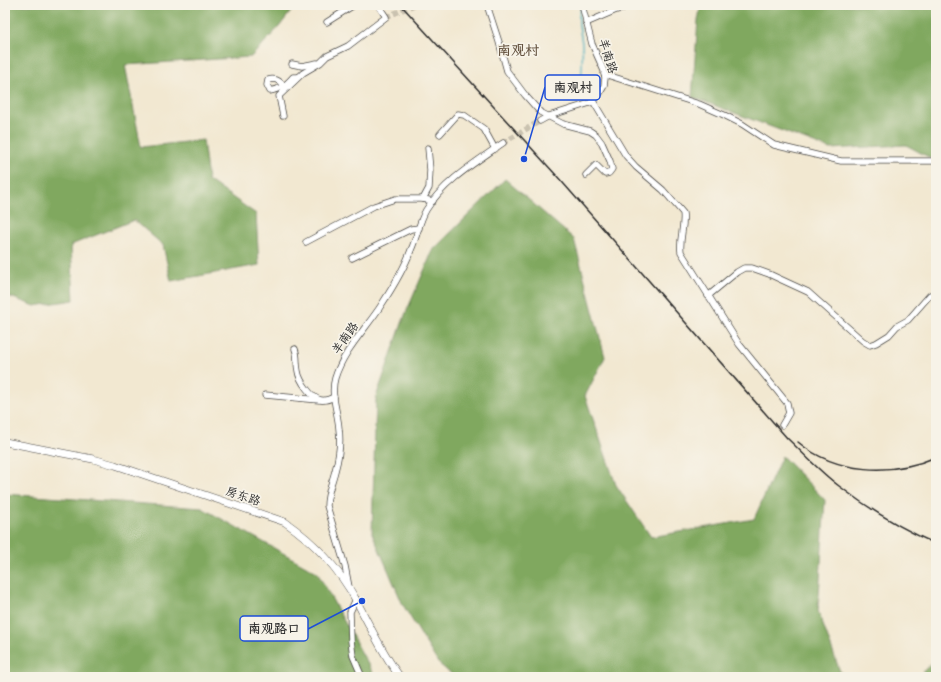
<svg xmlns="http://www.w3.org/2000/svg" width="941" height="682" font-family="Sriracha,'LXGW WenKai TC',sans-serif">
<rect width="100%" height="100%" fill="#f7f3e8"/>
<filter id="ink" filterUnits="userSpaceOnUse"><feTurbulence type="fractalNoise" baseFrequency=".025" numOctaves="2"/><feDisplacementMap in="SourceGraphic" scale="8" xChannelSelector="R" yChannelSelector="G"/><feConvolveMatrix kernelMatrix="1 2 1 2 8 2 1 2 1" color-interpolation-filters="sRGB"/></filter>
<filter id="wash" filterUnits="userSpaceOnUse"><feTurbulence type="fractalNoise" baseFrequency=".012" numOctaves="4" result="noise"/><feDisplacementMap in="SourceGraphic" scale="16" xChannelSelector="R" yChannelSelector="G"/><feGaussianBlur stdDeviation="0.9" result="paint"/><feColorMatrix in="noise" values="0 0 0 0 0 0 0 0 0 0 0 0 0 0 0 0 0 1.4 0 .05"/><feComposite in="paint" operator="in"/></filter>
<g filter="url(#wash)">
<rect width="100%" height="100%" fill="#f2e8d1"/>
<g fill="#80a85e" stroke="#566a44">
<polygon points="5,5 296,5 279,27 251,57 125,65 141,147 203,140 208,180 256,214 259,265 171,281 163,245 134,220 71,245 74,300 35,306 5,295"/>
<polygon points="701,5 936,5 936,161 906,145 830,149 692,97 698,20"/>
<polygon points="505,179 574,239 605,357 585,396 616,485 651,537 754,519 782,456 825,500 818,611 842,677 455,677 438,663 403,605 372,533 376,397 405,315 433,250"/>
<polygon points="5,494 202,508 317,572 375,677 5,677"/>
<polygon points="936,658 936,677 918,677"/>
</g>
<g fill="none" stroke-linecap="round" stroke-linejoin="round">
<path stroke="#41aebf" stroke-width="1.5" d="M 581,82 C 582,70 583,56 582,44 C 581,33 576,19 581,9"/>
</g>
</g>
<g filter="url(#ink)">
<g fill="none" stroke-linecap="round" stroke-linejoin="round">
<g stroke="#cac2b0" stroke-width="5.5" stroke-dasharray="5.5 3" stroke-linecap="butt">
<polyline points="386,17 414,5"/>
<polyline points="503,143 540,121"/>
</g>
<defs>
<g id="minor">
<polyline points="487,5 499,42 507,71 525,95 540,112 563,124 590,131 596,135 602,143 610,161 612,169 609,173 605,174 596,165 586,175"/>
<polyline points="327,22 354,5"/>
<polyline points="586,23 614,11 632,5"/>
<polyline points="292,64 302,66 317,63"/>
<polyline points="604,74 699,104 724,115 742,124 774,145 841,161 936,161"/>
<path d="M 283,86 C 280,80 274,78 268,80 L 267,85 L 270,91 C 281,89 286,85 293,77 L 298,77"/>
<path d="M 593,101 L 626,156 L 636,167 L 663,190 L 683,213 C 685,226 679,238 681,252 L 739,344 L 787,403 L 789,413 L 782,425"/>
<polyline points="283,116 279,96 303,73 320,63 327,56 348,46 386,17 378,5"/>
<polyline points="540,121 549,116 590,103 600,93 604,86 605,78 604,71 592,44 582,5"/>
<polyline points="440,134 458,114 464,115 484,129 495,149"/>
<polyline points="423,199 429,188 430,170 428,148"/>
<polyline points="306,242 374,206 395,199 423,199 433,201"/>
<polyline points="352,258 411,229 419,228"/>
<polyline points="708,296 737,272 744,268 752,268 769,274 808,292 863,341 870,345 876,343 889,335 897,326 908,320 930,295 936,293"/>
<path d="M 295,349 C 298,356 296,363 298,371 C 299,380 312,399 321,400 C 326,401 330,399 334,397"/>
<polyline points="265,395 319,400"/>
<path d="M 349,587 L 345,566 L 327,506 C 327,493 332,483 335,471 C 339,457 341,443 339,429 C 338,412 330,395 335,378 C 344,349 367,328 382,304 C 393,287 404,269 411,250 C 417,237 419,222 426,210 C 444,181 476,162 503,143"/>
<polyline points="356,599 350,612 351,641 353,656 362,677"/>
</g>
<path id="major" d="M 5,442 L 93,459 L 115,465 L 285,522 C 314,542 339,569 356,600 C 370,626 382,653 400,677"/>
</defs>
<use href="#minor" stroke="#494744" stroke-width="7"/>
<use href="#major" stroke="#494744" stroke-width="8"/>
<use href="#minor" stroke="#fff" stroke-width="5.5"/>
<use href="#major" stroke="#fff" stroke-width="7"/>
<g stroke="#2b2b2b" stroke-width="1.5">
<path d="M 401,5 L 556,175 L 787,438 C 804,454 820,472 839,486 C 869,509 902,529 936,544"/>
<path d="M 798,442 C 836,474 892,476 936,457"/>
</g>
</g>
</g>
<g text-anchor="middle" stroke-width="3.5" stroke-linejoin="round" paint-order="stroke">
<g font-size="12" fill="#2b2b2b" stroke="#f7f3e8">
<text transform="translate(608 56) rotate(72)" y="4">羊南路</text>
<text transform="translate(345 338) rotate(-55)" y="4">羊南路</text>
<text transform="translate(243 496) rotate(18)" y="4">房东路</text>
</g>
<g font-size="14" font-weight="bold" fill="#655340" stroke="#f7f3e8">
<text x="518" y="55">南观村</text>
</g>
</g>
<path fill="none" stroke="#1d4ed8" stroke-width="1.5" d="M524 159L545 87M362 601L308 629"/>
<g fill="#1d4ed8" stroke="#f7f3e8" stroke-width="1.5">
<circle cx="524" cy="159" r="4"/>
<circle cx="362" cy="601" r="4"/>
</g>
<g fill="#f7f3e8" stroke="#1d4ed8" stroke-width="1.5">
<rect x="545" y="75" width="55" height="25" rx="4"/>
<rect x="240" y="616" width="68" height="25" rx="4"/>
</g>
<g font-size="13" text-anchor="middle" font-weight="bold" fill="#2b2b2b">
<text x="573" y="92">南观村</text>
<text x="274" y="633">南观路口</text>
</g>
<rect width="941" height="682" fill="none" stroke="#f7f3e8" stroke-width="20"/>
</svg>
